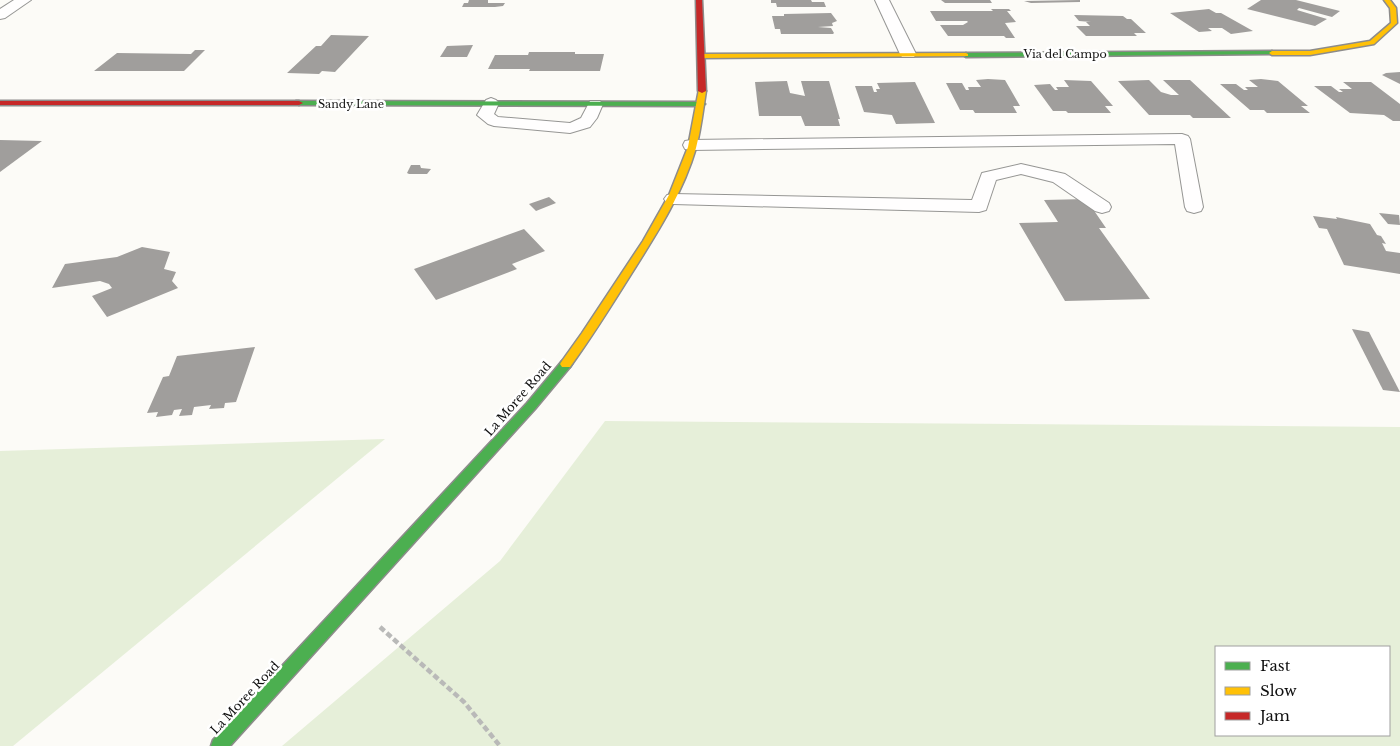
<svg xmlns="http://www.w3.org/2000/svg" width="1400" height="746" font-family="'Libre Baskerville',serif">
<rect width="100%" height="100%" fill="#fcfbf7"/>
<g fill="#e6efd9" fill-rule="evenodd">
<path d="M 605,421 L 1400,427 L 1400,746 L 282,746 L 500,561 ZM 1389,647 L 1389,735 L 1216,735 L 1216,647 Z"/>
<polygon points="385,439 13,746 0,746 0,451"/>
</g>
<g fill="#a09e9c">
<polygon points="469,0 488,0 488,3 505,3 503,6 495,7 462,7 464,3 468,3"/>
<polygon points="771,0 811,0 812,2 824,2 826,7 777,7 776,3 771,3"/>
<polygon points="941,0 990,0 992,3 945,3"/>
<polygon points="1080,0 1080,2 1031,3 1024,1"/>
<polygon points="1261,0 1296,0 1340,11 1332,17 1299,8 1297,10 1327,19 1315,26 1247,9"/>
<polygon points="991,9 1009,9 1011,11 1007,11 1016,22 1005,23 1015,38 1006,38 1004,36 948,36 940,25 963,25 968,22 967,21 936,21 930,11 993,11"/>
<polygon points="1209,9 1216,13 1221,13 1253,31 1231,34 1222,28 1208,28 1212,31 1199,32 1170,13"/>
<polygon points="831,13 837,21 832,23 833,26 818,27 831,28 834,33 833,34 781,34 780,29 775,29 772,16 784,16 784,14"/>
<polygon points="1074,15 1123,16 1127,19 1131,19 1146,33 1134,33 1137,36 1086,36 1076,26 1090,26 1086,22 1091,22 1079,21"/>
<polygon points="331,35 369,36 335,72 322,71 319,74 287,73 316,46 321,46"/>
<polygon points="473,45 467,57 440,57 447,46"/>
<polygon points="195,50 205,50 184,71 94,71 117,53 191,54"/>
<polygon points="529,52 575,52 575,54 604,54 600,71 529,71 530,69 488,69 495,55 528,55"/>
<polygon points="1400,72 1400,84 1382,75 1386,73"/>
<polygon points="988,79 1005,80 1020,106 1013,106 1017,113 975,113 973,110 960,110 946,83 962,83 966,90 969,90 968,87 981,87 976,80"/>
<polygon points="1261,79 1278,81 1308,106 1301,106 1310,113 1267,113 1264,110 1250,110 1220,84 1236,84 1244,90 1248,90 1245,87 1258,87 1249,80"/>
<polygon points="1064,80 1091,81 1113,106 1105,106 1111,113 1068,113 1066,111 1053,111 1034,85 1050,84 1055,90 1058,90 1056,87 1069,87"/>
<polygon points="1149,80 1161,92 1171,95 1179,95 1163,80 1190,80 1231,118 1193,118 1190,115 1149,115 1118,81"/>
<polygon points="787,81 790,93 805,96 801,81 829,81 840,119 838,119 840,126 805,126 801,116 759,116 755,82"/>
<polygon points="915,82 935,123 896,124 892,115 864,112 855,86 872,86 874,92 877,92 876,89 880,89 877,83"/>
<polygon points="1343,82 1371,82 1400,104 1400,121 1393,121 1384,115 1350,113 1314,86 1331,86 1339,92 1343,92 1339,89 1352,89"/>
<polygon points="0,140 42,141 0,172"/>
<polygon points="411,165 420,165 421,168 431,169 427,174 409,174 407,173"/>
<polygon points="549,197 556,203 536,211 529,204"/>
<polygon points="1086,199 1106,228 1099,228 1150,299 1065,301 1019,223 1058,222 1044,200"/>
<polygon points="1379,213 1399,215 1400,225 1388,224"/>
<polygon points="1313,216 1337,219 1336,217 1370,224 1377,235 1381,236 1386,244 1382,243 1386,251 1400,253 1400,274 1344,265 1327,229 1319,228"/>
<polygon points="524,229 545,251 512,264 517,269 436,300 414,269"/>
<polygon points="142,247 170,252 164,269 176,272 172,281 178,288 107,317 92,296 112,288 109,284 100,281 52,288 65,264 117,257"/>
<polygon points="1352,329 1369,332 1400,392 1383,390"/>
<polygon points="255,347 236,402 225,403 224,408 209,409 211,405 194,407 192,415 179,416 182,409 174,410 172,415 156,417 158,412 147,413 163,377 169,376 177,356"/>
</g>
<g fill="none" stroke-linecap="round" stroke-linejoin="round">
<defs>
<g id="lane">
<polygon points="491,98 496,100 499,103 494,114 498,117 570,123 581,118 590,101 600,101 603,104 597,118 590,127 570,133 494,126 488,124 477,115 486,100"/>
<polygon points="1182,134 1188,136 1190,139 1203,207 1201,211 1194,213 1187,211 1185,207 1175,144 691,150 685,149 683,145 685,141 691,140"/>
<polygon points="1021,164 1065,174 1109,203 1111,207 1109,211 1102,213 1095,211 1053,182 1021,174 996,180 986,210 979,212 673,204 667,203 664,199 667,195 673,194 972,200 982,173"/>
</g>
<g id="street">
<polygon points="14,0 31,0 5,18 0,19 0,9"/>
<polygon points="875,0 889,0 916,54 914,57 902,57 900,54"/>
</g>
<g id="fast">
<polygon points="1272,51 1274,52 1274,54 966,57 963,55 966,53"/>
<polygon points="296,101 701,102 705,104 701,106 299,105 295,103"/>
<polygon points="566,360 572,364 570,367 535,409 230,746 211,746 213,740 527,403 562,361"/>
</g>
<g id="slow">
<polygon points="1384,0 1390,0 1396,8 1397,23 1374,44 1310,55 1272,55 1269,53 1272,51 1310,51 1370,41 1391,23 1390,8"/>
<polygon points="966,53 968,54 968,56 701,58 698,56 701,54"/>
<path d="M 699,89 L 706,91 C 703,110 701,129 696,148 C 681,199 651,242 623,287 C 606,314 589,341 570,367 L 562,367 L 560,364 L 562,361 L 582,333 L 643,241 L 669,195 L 688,147 Z"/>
</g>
<g id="jam">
<polygon points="696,0 702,0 706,91 702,93 698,91"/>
<polygon points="0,101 299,101 303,103 299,105 0,105"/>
</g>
</defs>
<use href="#lane" stroke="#969694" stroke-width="2"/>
<use href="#street" stroke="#969694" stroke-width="2"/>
<use href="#fast" stroke="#8d8c8b" stroke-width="3"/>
<use href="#slow" stroke="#8d8c8b" stroke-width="3"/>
<use href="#jam" stroke="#8d8c8b" stroke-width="3"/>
<polyline stroke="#b9b9b8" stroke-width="4.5" stroke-dasharray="6 3" stroke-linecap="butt" points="380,627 464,702 500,746"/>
<use href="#lane" fill="#fffefe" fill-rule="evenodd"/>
<use href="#street" fill="#fffefe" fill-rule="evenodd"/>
<use href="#fast" fill="#4caf50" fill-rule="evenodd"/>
<use href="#slow" fill="#ffc107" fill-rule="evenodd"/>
<use href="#jam" fill="#c62828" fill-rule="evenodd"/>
</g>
<g text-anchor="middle" stroke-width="5" stroke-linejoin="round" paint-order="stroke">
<g font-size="11" fill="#101010" stroke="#fff">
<text x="1065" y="58">Via del Campo</text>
<text x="351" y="108">Sandy Lane</text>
</g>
<g font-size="12" fill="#101010" stroke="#fff">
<text transform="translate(518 399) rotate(-49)" y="4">La Moree Road</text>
<text transform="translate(245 698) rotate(-47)" y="4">La Moree Road</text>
</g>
</g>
<rect x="1215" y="646" width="175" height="90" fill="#ffffff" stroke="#9f9f9f"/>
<rect x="1225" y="662" width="25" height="8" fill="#4caf50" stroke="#9f9f9f"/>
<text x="1260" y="671" font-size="15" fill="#101010">Fast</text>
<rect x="1225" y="687" width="25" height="8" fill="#ffc107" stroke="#9f9f9f"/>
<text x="1260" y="696" font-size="15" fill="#101010">Slow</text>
<rect x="1225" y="712" width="25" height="8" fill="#c62828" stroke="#9f9f9f"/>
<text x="1260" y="721" font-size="15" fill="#101010">Jam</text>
</svg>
